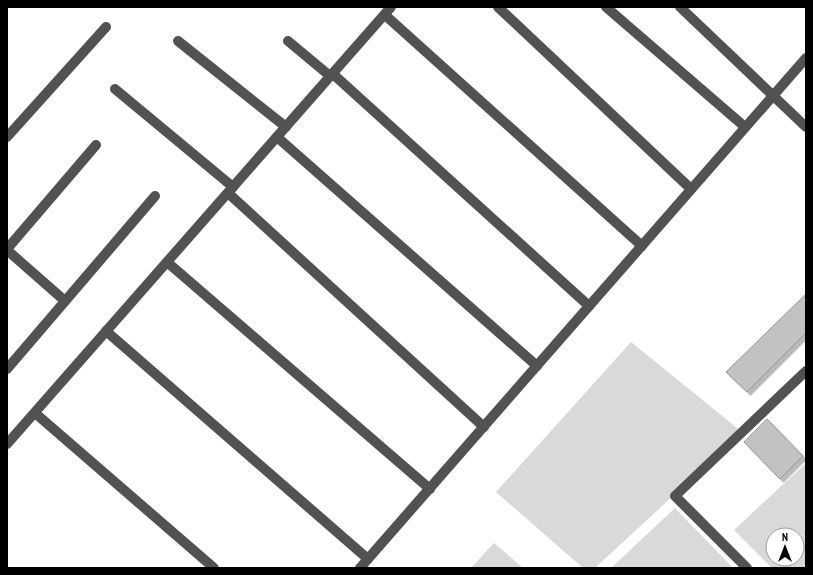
<svg xmlns="http://www.w3.org/2000/svg" width="813" height="575" font-family="'PT Sans Narrow',sans-serif">
<defs>
<filter id="shadow"><feDropShadow dx="3.5" dy="3.5" stdDeviation="0" flood-color="#0004"/></filter>
</defs>
<rect width="100%" height="100%" fill="#fff"/>
<g fill="#d9d9d9" fill-rule="evenodd">
<polygon points="631,342 742,432 595,568 583,568 496,492"/>
<path d="M 806,463 L 806,568 L 772,568 L 734,530 ZM 773,535 L 797,535 L 797,559 L 773,559 Z"/>
<polygon points="675,508 733,568 611,568"/>
<polygon points="494,543 523,568 471,568"/>
</g>
<g fill="#c2c2c2" stroke="#969696" filter="url(#shadow)">
<polygon points="806,294 806,333 747,392 726,372"/>
<polygon points="767,419 803,456 780,479 744,442"/>
</g>
<g fill="none" stroke-linecap="round" stroke-linejoin="round">
<g stroke="#525252" stroke-width="10">
<polyline points="498,7 691,189"/>
<polyline points="606,7 745,127"/>
<polyline points="680,7 806,127"/>
<polyline points="385,15 642,246"/>
<polyline points="178,41 286,127"/>
<polyline points="288,41 330,76"/>
<polyline points="333,74 589,306"/>
<polyline points="115,89 233,187"/>
<polyline points="7,137 106,27"/>
<polyline points="277,137 537,366"/>
<polyline points="228,193 484,427"/>
<polyline points="7,249 96,145"/>
<polyline points="7,250 65,301"/>
<polyline points="167,262 430,489"/>
<polyline points="106,331 368,559"/>
<polyline points="7,369 155,196"/>
<polyline points="35,413 214,568"/>
<polyline points="7,444 391,7"/>
<polyline points="360,568 806,58"/>
<polyline points="747,568 675,496 806,371"/>
</g>
</g>
<rect width="813" height="575" fill="none" stroke="#000000" stroke-width="16"/>
<g transform="translate(785 547)"><circle r="19" fill="#ffffff" stroke="#999999"/>
<path d="M0-3L7 15L0 10L-7 15Z" fill="#000000"/>
<text y="-6" font-size="11" font-weight="bold" text-anchor="middle" fill="#000000">N</text>
</g>
</svg>
